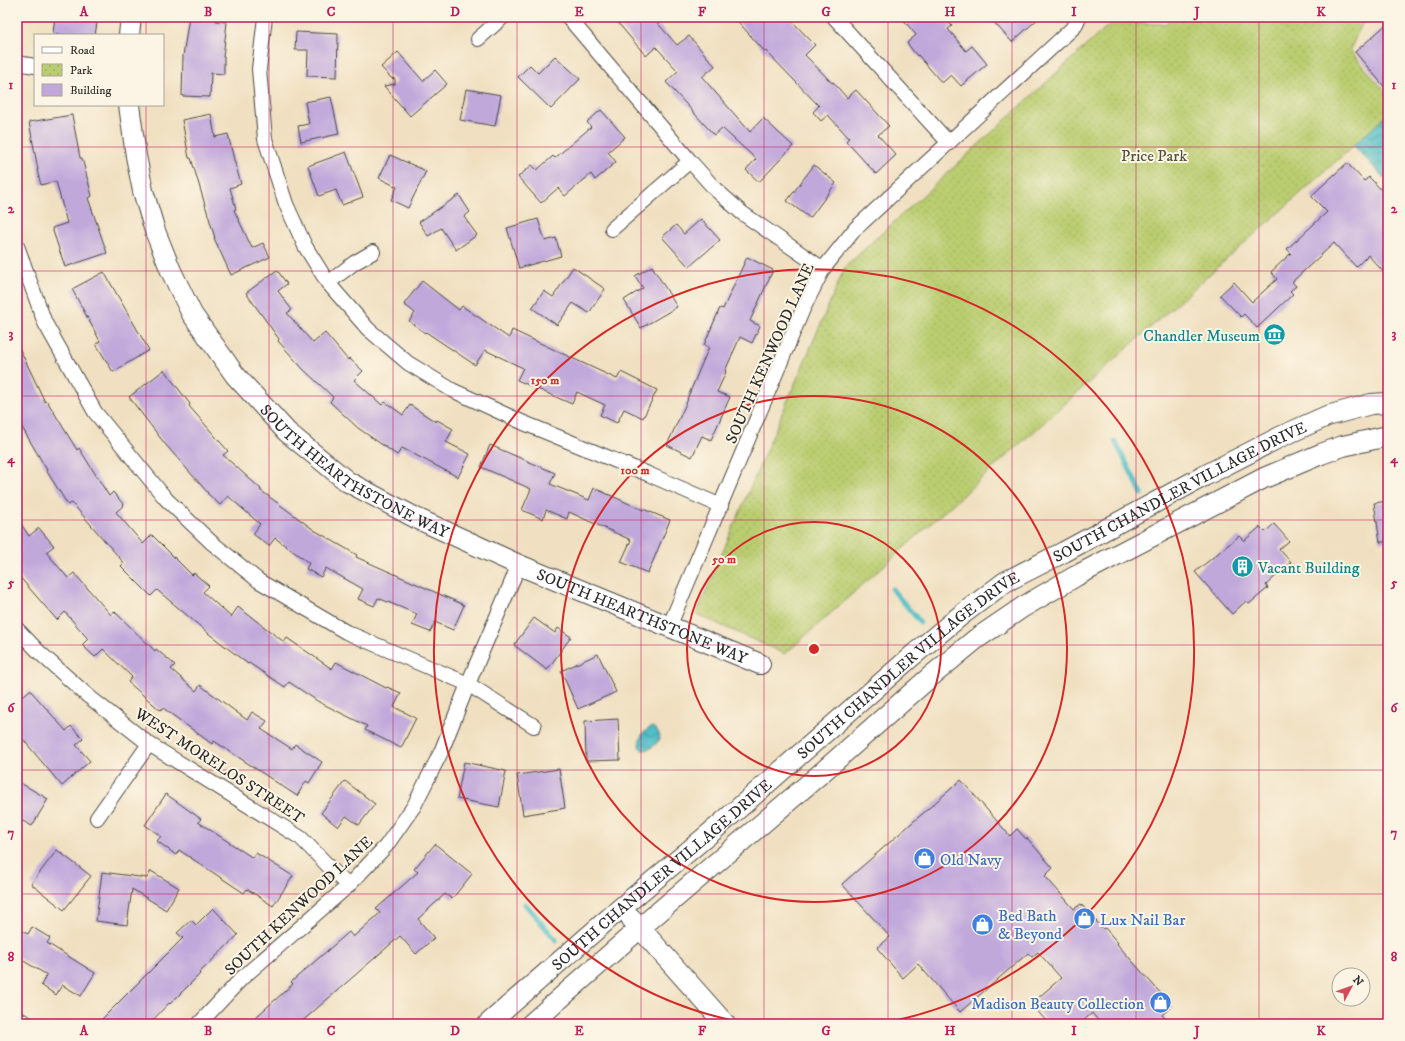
<svg xmlns="http://www.w3.org/2000/svg" width="1405" height="1041" font-family="'IM FELL DW Pica',serif">
<defs>
<pattern id="park-dots" width="8" height="8" patternUnits="userSpaceOnUse"><rect width="8" height="8" fill="#bacd70"/><path d="M2 2h.1M6 6h.1" fill="none" stroke="#a0b061" stroke-width="1.8" stroke-linecap="round"/></pattern>
<pattern id="water-waves" width="16" height="10" patternUnits="userSpaceOnUse"><rect width="16" height="10" fill="#50bec6"/><path d="M0 5q4-4 8 0t8 0" fill="none" stroke="#439ba1"/></pattern>
</defs>
<rect width="100%" height="100%" fill="#fcf5e5"/>
<filter id="ink" filterUnits="userSpaceOnUse"><feTurbulence type="fractalNoise" baseFrequency=".025" numOctaves="2"/><feDisplacementMap in="SourceGraphic" scale="8" xChannelSelector="R" yChannelSelector="G"/><feConvolveMatrix kernelMatrix="1 2 1 2 8 2 1 2 1" color-interpolation-filters="sRGB"/></filter>
<filter id="wash" filterUnits="userSpaceOnUse"><feTurbulence type="fractalNoise" baseFrequency=".012" numOctaves="4" result="noise"/><feDisplacementMap in="SourceGraphic" scale="16" xChannelSelector="R" yChannelSelector="G"/><feGaussianBlur stdDeviation="0.9" result="paint"/><feColorMatrix in="noise" values="0 0 0 0 0 0 0 0 0 0 0 0 0 0 0 0 0 1.4 0 .05"/><feComposite in="paint" operator="in"/></filter>
<g filter="url(#wash)">
<rect width="100%" height="100%" fill="#f0e0c1"/>
<polygon fill="url(#park-dots)" stroke="#727c4e" points="1171,17 1365,17 1350,50 1388,95 1388,115 785,654 696,614 845,267 1112,22 1166,24"/>
<g fill="url(#water-waves)" stroke="#3e7478">
<polygon points="1388,115 1388,182 1353,145"/>
<path d="M 652,727 C 668,734 655,751 642,750 L 639,746 C 639,737 644,730 652,727 Z"/>
</g>
<g fill="none" stroke-linecap="round" stroke-linejoin="round">
<g stroke="#50bec6" stroke-width="5">
<polyline points="1115,441 1142,494"/>
<polyline points="892,589 920,622"/>
<polyline points="525,904 556,940"/>
</g>
</g>
<g id="blocks">
<g fill="#c0a8db">
<polygon points="55,17 98,17 95,35 64,35 53,33"/>
<polygon points="189,17 216,17 216,21 227,22 223,57 224,57 224,74 211,73 210,97 182,96 183,56"/>
<polygon points="613,17 652,17 677,45 689,36 715,66 702,77 750,132 763,118 793,146 759,182 746,170 756,159 722,128 714,135 666,82 678,71 656,47 646,56"/>
<polygon points="734,17 788,17 815,45 805,55 832,83 833,82 847,98 856,90 889,126 878,135 896,155 876,174 846,141 849,138 828,115 821,121 813,112 819,106 766,51 765,52"/>
<polygon points="901,17 944,17 952,26 948,29 966,51 972,46 987,64 961,86 951,75 942,83 918,55 917,56 907,43 916,35"/>
<polygon points="989,17 1040,17 1012,42"/>
<polygon points="1388,23 1388,91 1355,52"/>
<polygon points="296,32 338,34 337,77 307,76 308,50 295,50"/>
<polygon points="398,52 423,81 435,70 447,84 410,116 384,86 395,84 395,79 391,78 381,67"/>
<polygon points="555,56 580,79 551,109 518,77 530,65 538,73"/>
<polygon points="466,89 501,95 495,126 460,120"/>
<polygon points="331,97 339,134 301,142 298,126 309,124 305,102"/>
<polygon points="601,110 625,137 608,152 616,162 595,180 591,174 565,196 558,188 541,203 518,177 532,165 537,170 553,156 555,158 591,127 587,122"/>
<polygon points="211,114 215,137 228,134 234,160 241,184 230,188 236,209 234,210 252,248 263,243 270,257 231,275 214,238 215,238 191,158 189,158 182,120"/>
<polygon points="72,115 80,158 82,158 92,196 88,198 107,253 65,267 52,228 67,223 56,181 41,185 37,170 38,170 29,122"/>
<polygon points="346,152 363,197 342,205 336,190 319,196 308,166"/>
<polygon points="390,155 426,171 408,208 391,200 397,187 379,178"/>
<polygon points="1347,163 1364,181 1369,177 1388,197 1388,277 1368,255 1356,267 1334,243 1292,282 1296,286 1290,291 1293,294 1257,328 1244,314 1241,317 1220,295 1234,282 1252,302 1277,279 1271,272 1291,253 1287,249 1327,212 1311,196"/>
<polygon points="814,165 836,183 810,218 787,201"/>
<polygon points="459,195 470,212 464,217 477,235 456,250 441,228 428,236 419,222"/>
<polygon points="538,219 545,241 556,238 561,256 519,268 507,228"/>
<polygon points="701,219 720,240 689,267 662,237 676,225 684,234"/>
<polygon points="747,257 773,270 750,321 760,326 752,343 740,337 725,371 726,372 717,392 730,397 711,440 702,436 692,457 667,445 688,399 687,399 709,347 704,345 720,308 723,309"/>
<polygon points="652,266 677,307 641,328 624,300 643,288 635,276"/>
<polygon points="573,267 605,289 589,313 573,303 557,325 532,308 544,291 553,297"/>
<polygon points="277,270 287,284 278,291 292,310 287,313 313,343 325,333 348,360 349,358 363,371 354,380 382,405 385,402 403,415 410,405 436,422 437,420 453,429 446,442 470,454 458,477 402,448 397,455 358,428 330,402 333,397 303,369 278,341 279,339 246,293"/>
<polygon points="104,272 149,350 113,372 96,344 100,341 72,289"/>
<polygon points="422,281 459,310 462,306 509,338 512,330 617,379 621,372 657,390 643,418 624,409 617,423 600,415 605,405 577,392 572,404 517,380 523,368 485,350 475,365 426,332 425,333 409,321 415,313 404,304"/>
<polygon points="17,343 45,402 47,401 77,450 79,448 109,496 113,492 124,505 116,512 143,544 152,535 192,575 194,573 209,586 203,592 231,617 238,607 284,642 287,638 332,669 336,662 386,688 387,687 401,693 394,707 416,718 401,748 365,730 367,726 319,702 289,682 285,687 249,663 248,664 208,633 157,590 151,596 121,566 124,563 72,503 68,505 46,470 47,470 17,419"/>
<polygon points="164,370 190,404 189,406 228,451 223,455 261,489 260,490 314,530 357,555 356,557 464,605 453,630 435,622 430,632 412,625 417,614 378,598 374,606 358,599 363,589 326,568 321,577 306,569 309,563 275,538 269,546 253,534 260,524 228,496 220,505 207,493 208,493 165,444 129,397"/>
<polygon points="490,445 555,473 550,484 589,500 594,488 643,510 643,509 670,520 648,573 621,562 631,540 569,512 567,519 546,510 543,519 522,510 531,489 481,467"/>
<polygon points="1388,501 1388,542 1380,542 1374,503"/>
<polygon points="17,518 29,536 39,528 54,546 46,552 68,578 74,573 111,615 114,611 155,651 156,649 175,665 171,669 196,691 200,685 247,720 252,712 267,721 261,729 292,749 295,744 322,762 309,783 306,781 297,796 214,741 212,744 163,708 160,710 128,682 132,677 103,649 95,657 82,645 88,639 65,612 57,620 17,574"/>
<polygon points="1274,524 1289,541 1279,549 1291,562 1266,585 1268,588 1249,604 1246,601 1232,614 1195,572 1239,536 1244,541 1260,527 1265,532"/>
<polygon points="534,618 555,633 558,628 571,637 547,670 514,645"/>
<polygon points="598,654 616,692 578,709 561,671"/>
<polygon points="30,690 66,731 71,726 83,739 76,745 90,761 62,786 17,732 17,701"/>
<polygon points="618,719 620,760 586,761 585,721"/>
<polygon points="464,762 506,771 499,807 457,799"/>
<polygon points="559,769 565,808 523,815 517,775"/>
<polygon points="961,780 1010,836 1017,829 1026,839 1027,838 1053,868 1045,876 1074,909 1081,904 1103,929 1105,928 1118,943 1117,944 1172,1006 1162,1015 1170,1024 1101,1024 1092,1013 1080,1024 1049,1024 1031,1004 1061,978 1038,952 1032,957 1028,953 960,1012 918,964 903,978 877,948 890,937 842,884"/>
<polygon points="17,781 48,799 32,826 17,818"/>
<polygon points="345,781 375,804 359,825 346,816 338,827 321,813"/>
<polygon points="166,794 201,819 198,822 253,858 256,853 293,876 273,906 247,889 244,893 179,850 176,855 157,841 161,836 145,825"/>
<polygon points="435,844 472,874 452,899 445,894 418,919 434,938 416,954 400,936 299,1024 248,1024 293,984 291,982 349,932 353,937 380,913 376,909 418,872 414,869"/>
<polygon points="57,850 91,876 64,910 31,884"/>
<polygon points="151,871 179,888 166,910 132,889 127,925 96,921 102,872 147,878"/>
<polygon points="213,908 238,935 199,973 200,974 170,1004 169,1003 149,1024 97,1024 183,938 177,933 191,920 196,925"/>
<polygon points="32,927 50,938 47,943 95,973 81,996 62,985 56,995 41,985 47,975 17,957 17,928 28,934"/>
</g>
</g>
</g>
<g filter="url(#ink)">
<use href="#blocks" fill-opacity="0" stroke="#494642" stroke-width="1"/>
<g fill="none" stroke-linecap="round" stroke-linejoin="round">
<defs>
<g id="street">
<polyline points="265,17 259,69 265,139 286,204 305,246 328,283 368,329 408,363 452,390 524,423 648,474 721,506"/>
<polyline points="568,17 690,161 715,189 742,213 823,269"/>
<polyline points="834,17 949,143"/>
<polyline points="478,39 503,17"/>
<polyline points="17,63 35,66"/>
<polyline points="612,229 690,161"/>
<polyline points="17,246 45,323 95,412 166,499 211,542 259,581 346,632 468,684 534,726"/>
<polyline points="328,283 354,263 373,252"/>
<polyline points="669,627 803,309 823,269 855,229 1075,26 1079,17"/>
<polyline points="17,629 40,653 88,696 149,744 301,838 348,886"/>
<polyline points="97,818 149,744"/>
<polyline points="17,1018 28,1024"/>
<polyline points="199,1024 242,978 348,886 386,846 414,806 441,752 468,684 519,565"/>
</g>
<g id="secondary">
<polyline points="129,35 131,17"/>
<path id="s1" d="M 129,105 L 136,156 L 143,191 L 155,231 L 171,271 L 192,314 L 235,375 L 287,432 L 348,482 L 416,518 L 519,565 L 760,664"/>
<polyline points="631,918 725,1024"/>
<path id="s2" d="M 488,1024 L 622,907 L 715,829 L 912,656 L 960,616 L 1005,582 L 1064,552 L 1204,476 L 1280,437 L 1327,416 L 1371,404 L 1388,403"/>
<polyline points="531,1024 640,928 819,775 930,677 976,639 1023,607 1076,576 1264,478 1321,454 1343,446 1388,436"/>
</g>
</defs>
<use href="#street" stroke="#494642" stroke-width="16"/>
<use href="#secondary" stroke="#494642" stroke-width="22"/>
<use href="#street" stroke="#fff" stroke-width="14"/>
<use href="#secondary" stroke="#fff" stroke-width="20"/>
</g>
</g>
<path fill="none" stroke="#c2185b" stroke-width="1" stroke-opacity="0.55" d="M 146,17 L 146,35M 269,17 L 269,1024M 393,17 L 393,1024M 517,17 L 517,1024M 641,17 L 641,1024M 764,17 L 764,1024M 888,17 L 888,1024M 1012,17 L 1012,1024M 1136,17 L 1136,1024M 1259,17 L 1259,1024M 146,105 L 146,1024M 17,147 L 1388,147M 17,271 L 1388,271M 17,396 L 1388,396M 17,520 L 1388,520M 17,645 L 1388,645M 17,770 L 1388,770M 17,894 L 1388,894"/>
<g fill="none" stroke="#d62828" stroke-width="2">
<circle cx="814" cy="649" r="127"/>
<circle cx="814" cy="649" r="253"/>
<path d="M751 1024A380 380 0 1 1 877 1024"/>
</g>
<defs>
<symbol id="museum-disc" viewBox="-11 -11 22 22"><circle r="9.5" fill="#0f9aa8" stroke="#fcf5e5"/><path d="M0-6L6-3V-2H-6V-3ZM-5-1h2V3h-2ZM-1-1h2V3h-2ZM3-1h2V3H3ZM-6 4H6V6H-6Z" fill="#fff"/></symbol>
<symbol id="building-disc" viewBox="-11 -11 22 22"><circle r="9.5" fill="#0f9aa8" stroke="#fcf5e5"/><path d="M-4-6H4V6H1V3H-1V6H-4ZM-2.5-4.3h1.7v1.8h-1.7ZM.8-4.3h1.7v1.8H.8ZM-2.5-1h1.7V.8h-1.7ZM.8-1h1.7V.8H.8Z" fill="#fff"/></symbol>
<symbol id="shop-disc" viewBox="-11 -11 22 22"><circle r="9.5" fill="#3f7fe0" stroke="#fcf5e5"/><path d="M-5-2.5h2.3a2.7 3.5 0 0 1 5.4 0H5L5.5 6h-11ZM-1.5-2.5h3a1.5 2.3 0 0 0-3 0Z" fill="#fff"/></symbol>
</defs>
<g fill-rule="evenodd">
<use href="#museum-disc" x="1262" y="322" width="25" height="25"/>
<use href="#building-disc" x="1230" y="554" width="25" height="25"/>
<use href="#shop-disc" x="912" y="846" width="25" height="25"/>
<use href="#shop-disc" x="1072" y="906" width="25" height="25"/>
<use href="#shop-disc" x="970" y="912" width="25" height="25"/>
<use href="#shop-disc" x="1148" y="990" width="25" height="25"/>
</g>
<g text-anchor="middle" stroke-width="4" stroke-linejoin="round" paint-order="stroke">
<g font-size="16" fill="#4f543c" stroke="#fcf5e5">
<text x="1154" y="161">Price Park</text>
</g>
<g font-size="16" fill="#0d838f" stroke="#fcf5e5" text-anchor="end">
<text x="1260" y="341">Chandler Museum</text>
<text x="1258" y="573" text-anchor="start">Vacant Building</text>
</g>
<g font-size="16" fill="#2b2b2b" stroke="#fcf5e5">
<text transform="translate(769 353) rotate(-66)" y="6">SOUTH KENWOOD LANE</text>
<text dy="6" stroke="none"><textPath href="#s1" startOffset="450">SOUTH HEARTHSTONE WAY</textPath></text>
<text dy="6" stroke="none"><textPath href="#s2" startOffset="877">SOUTH CHANDLER VILLAGE DRIVE</textPath></text>
<text dy="6" stroke="none"><textPath href="#s1" startOffset="774">SOUTH HEARTHSTONE WAY</textPath></text>
<text dy="6" stroke="none"><textPath href="#s2" startOffset="553">SOUTH CHANDLER VILLAGE DRIVE</textPath></text>
<text transform="translate(220 765) rotate(33)" y="6">WEST MORELOS STREET</text>
<text dy="6" stroke="none"><textPath href="#s2" startOffset="229">SOUTH CHANDLER VILLAGE DRIVE</textPath></text>
<text transform="translate(298 905) rotate(-43)" y="6">SOUTH KENWOOD LANE</text>
</g>
<g font-size="16" fill="#366cbe" stroke="#fcf5e5" text-anchor="start">
<text x="940" y="865">Old Navy</text>
<text x="998" y="921">Bed Bath<tspan x="998" dy="18">&amp; Beyond</tspan></text>
<text x="1100" y="925">Lux Nail Bar</text>
<text x="1144" y="1009" text-anchor="end">Madison Beauty Collection</text>
</g>
</g>
<circle cx="814" cy="649" r="6" fill="#d62828" stroke="#fcf5e5" stroke-width="2"/>
<g font-size="12" text-anchor="middle" font-weight="bold" fill="#d62828" stroke="#fcf5e5" stroke-width="4" stroke-linejoin="round" paint-order="stroke">
<text x="545" y="384">150 m</text>
<text x="635" y="474">100 m</text>
<text x="724" y="563">50 m</text>
</g>
<rect width="1405" height="1041" fill="none" stroke="#fcf5e5" stroke-width="44"/>
<rect x="34" y="34" width="130" height="72" fill="#fcf5e5" stroke="#a8a49b"/>
<rect x="42" y="47" width="20" height="6" fill="#ffffff" stroke="#a8a49b"/>
<text x="70" y="54" font-size="12" fill="#2b2b2b">Road</text>
<rect x="42" y="64" width="20" height="12" fill="url(#park-dots)" stroke="#a8a49b"/>
<text x="70" y="74" font-size="12" fill="#2b2b2b">Park</text>
<rect x="42" y="84" width="20" height="12" fill="#c0a8db" stroke="#a8a49b"/>
<text x="70" y="94" font-size="12" fill="#2b2b2b">Building</text>
<g transform="translate(1351 987) rotate(49)"><circle r="19" fill="#fcf5e5" stroke="#a8a49b"/>
<path d="M0-3L7 15L0 10L-7 15Z" fill="#d1495b"/>
<text y="-6" font-size="11" font-weight="bold" text-anchor="middle" fill="#2b2b2b">N</text>
</g>
<rect x="22" y="22" width="1361" height="997" fill="none" stroke="#c2185b" stroke-width="1.5"/>
<g font-size="13" text-anchor="middle" font-weight="bold" fill="#c2185b">
<text x="84" y="16">A</text>
<text x="208" y="16">B</text>
<text x="331" y="16">C</text>
<text x="455" y="16">D</text>
<text x="579" y="16">E</text>
<text x="702" y="16">F</text>
<text x="826" y="16">G</text>
<text x="950" y="16">H</text>
<text x="1074" y="16">I</text>
<text x="1197" y="16">J</text>
<text x="1321" y="16">K</text>
<text x="11" y="89">1</text>
<text x="1394" y="89">1</text>
<text x="11" y="213">2</text>
<text x="1394" y="213">2</text>
<text x="11" y="338">3</text>
<text x="1394" y="338">3</text>
<text x="11" y="463">4</text>
<text x="1394" y="463">4</text>
<text x="11" y="587">5</text>
<text x="1394" y="587">5</text>
<text x="11" y="712">6</text>
<text x="1394" y="712">6</text>
<text x="11" y="837">7</text>
<text x="1394" y="837">7</text>
<text x="11" y="961">8</text>
<text x="1394" y="961">8</text>
<text x="84" y="1035">A</text>
<text x="208" y="1035">B</text>
<text x="331" y="1035">C</text>
<text x="455" y="1035">D</text>
<text x="579" y="1035">E</text>
<text x="702" y="1035">F</text>
<text x="826" y="1035">G</text>
<text x="950" y="1035">H</text>
<text x="1074" y="1035">I</text>
<text x="1197" y="1035">J</text>
<text x="1321" y="1035">K</text>
</g>
</svg>
